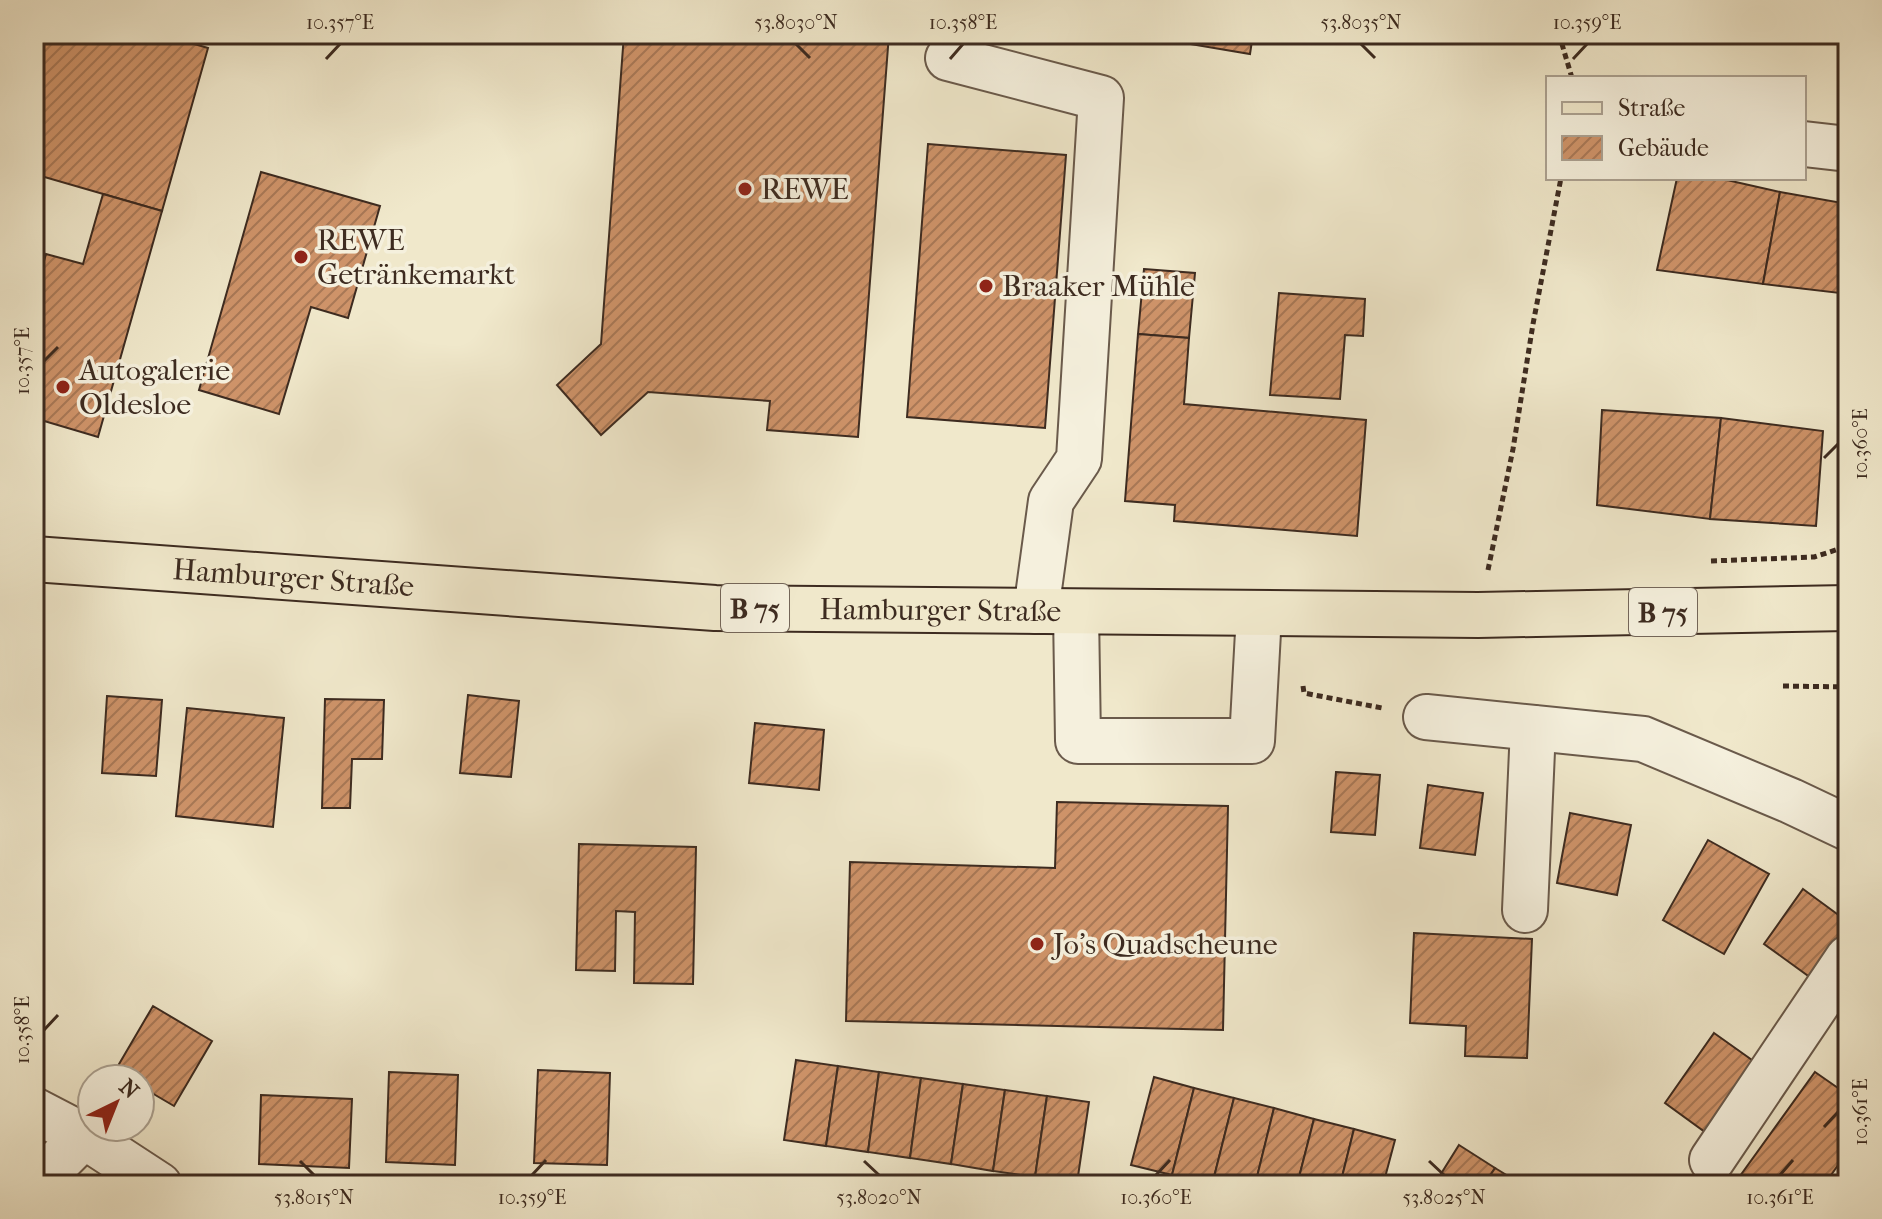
<svg xmlns="http://www.w3.org/2000/svg" width="1882" height="1219" font-family="'IM FELL French Canon',serif">
<defs>
<pattern id="building-hatch" width="6" height="6" patternUnits="userSpaceOnUse" patternTransform="scale(2)"><rect width="6" height="6" fill="#ce9369"/><path d="M-1 1l2-2M0 6l6-6M5 7l2-2" fill="none" stroke="#a87856"/></pattern>
</defs>
<rect width="100%" height="100%" fill="#f0e8cb"/>
<filter id="stains"><feTurbulence type="fractalNoise" baseFrequency=".0025" numOctaves="4"/><feColorMatrix values="0 0 0 0 .2 0 0 0 0 .09 0 0 0 0 .02 0 0 0 .5 -.17"/></filter>
<radialGradient id="worn" r=".72"><stop offset=".6" stop-color="#630" stop-opacity="0"/><stop offset="1" stop-color="#630" stop-opacity=".3"/></radialGradient>
<g fill="url(#building-hatch)" stroke="#3d2b20" stroke-width="2">
<polygon points="34,34 160,34 208,48 162,211 34,174"/>
<polygon points="624,34 889,34 858,437 767,430 770,401 648,392 601,435 557,385 601,344"/>
<polygon points="1192,34 1253,34 1250,54 1190,44"/>
<polygon points="928,144 1066,155 1045,428 907,417"/>
<polygon points="261,172 380,206 348,318 311,307 279,414 199,390"/>
<polygon points="1677,178 1718,178 1780,192 1763,284 1657,270"/>
<polygon points="1780,192 1848,204 1848,294 1763,284"/>
<polygon points="103,194 162,211 98,437 34,418 34,296 46,254 83,264"/>
<polygon points="1144,269 1195,273 1189,338 1138,334"/>
<polygon points="1279,293 1365,299 1363,336 1345,335 1340,399 1270,395"/>
<polygon points="1138,334 1189,338 1184,404 1366,420 1357,536 1174,521 1175,505 1125,501"/>
<polygon points="1602,410 1721,418 1710,519 1597,505"/>
<polygon points="1721,418 1823,431 1816,526 1710,519"/>
<polygon points="468,695 519,701 511,777 460,773"/>
<polygon points="107,696 162,700 156,776 102,773"/>
<polygon points="325,699 384,700 382,759 352,759 350,808 322,808"/>
<polygon points="187,708 284,718 273,827 176,816"/>
<polygon points="755,723 824,730 819,790 749,783"/>
<polygon points="1336,772 1380,775 1375,835 1331,832"/>
<polygon points="1428,785 1483,793 1475,855 1420,848"/>
<polygon points="1057,802 1228,806 1223,1030 846,1021 850,862 1055,868"/>
<polygon points="1570,813 1631,825 1617,895 1557,883"/>
<polygon points="1708,840 1769,874 1724,954 1663,920"/>
<polygon points="579,844 696,847 693,984 634,983 635,912 616,911 615,971 576,970"/>
<polygon points="1803,889 1848,922 1848,941 1818,983 1764,944"/>
<polygon points="1414,933 1532,939 1527,1058 1465,1056 1466,1026 1410,1023"/>
<polygon points="153,1006 212,1041 174,1106 140,1086 140,1079 128,1079 115,1071"/>
<polygon points="1714,1033 1766,1070 1716,1140 1665,1103"/>
<polygon points="796,1060 838,1066 826,1146 784,1140"/>
<polygon points="838,1066 879,1072 868,1152 826,1146"/>
<polygon points="538,1070 610,1073 607,1165 534,1163"/>
<polygon points="389,1072 458,1075 455,1165 386,1162"/>
<polygon points="879,1072 921,1078 910,1158 868,1152"/>
<polygon points="1815,1072 1848,1095 1848,1151 1824,1185 1754,1185 1740,1176"/>
<polygon points="1154,1077 1194,1088 1172,1175 1131,1165"/>
<polygon points="921,1078 963,1084 951,1164 910,1158"/>
<polygon points="963,1084 1005,1090 993,1171 951,1164"/>
<polygon points="1194,1088 1234,1098 1212,1185 1172,1175"/>
<polygon points="1005,1090 1047,1096 1035,1177 993,1171"/>
<polygon points="261,1095 352,1099 349,1168 259,1164"/>
<polygon points="1047,1096 1089,1102 1077,1183 1035,1177"/>
<polygon points="1234,1098 1274,1108 1255,1185 1212,1185"/>
<polygon points="1274,1108 1314,1119 1297,1185 1255,1185"/>
<polygon points="1314,1119 1354,1129 1340,1185 1297,1185"/>
<polygon points="1354,1129 1395,1140 1383,1185 1340,1185"/>
<polygon points="1459,1145 1495,1168 1484,1185 1434,1185"/>
<polygon points="1495,1168 1523,1185 1484,1185"/>
</g>
<g fill="none" stroke-linecap="round" stroke-linejoin="round">
<defs>
<g id="minor">
<polyline points="948,58 1101,98 1079,459 1051,501 1036,611"/>
<polyline points="1804,144 1848,149"/>
<polyline points="1076,612 1078,741 1252,741 1259,614"/>
<polyline points="1426,717 1643,739 1791,801 1848,828"/>
<polyline points="1525,910 1533,728"/>
<polyline points="34,1110 84,1136 159,1185"/>
<polyline points="1712,1160 1848,958"/>
<polyline points="35,1185 84,1136"/>
</g>
<g id="major">
<path id="s1" d="M 34,559 L 715,608 L 1478,615 L 1848,608"/>
</g>
</defs>
<use href="#minor" stroke="#6a5a4b" stroke-width="48"/>
<use href="#major" stroke="#3d2b20" stroke-width="48"/>
<g stroke="#3d2b20" stroke-width="5" stroke-dasharray="6 4" stroke-linecap="butt">
<polyline points="1559,34 1572,78"/>
<polyline points="1711,561 1814,557 1848,546"/>
<polyline points="1488,570 1513,449 1533,324 1561,178"/>
<polyline points="1303,686 1304,693 1382,708"/>
<polyline points="1783,686 1848,687"/>
</g>
<use href="#minor" stroke="#f5f0dd" stroke-width="44"/>
<use href="#major" stroke="#f0e8cb" stroke-width="44"/>
</g>
<path fill="none" stroke="#3d2b20" stroke-width="3" d="M 796,44 L 810,58M 1361,44 L 1375,58M 326,59 L 340,44M 950,59 L 963,44M 1573,59 L 1587,44M 44,361 L 58,347M 1824,458 L 1838,444M 44,1030 L 58,1015M 1824,1127 L 1838,1112M 300,1161 L 314,1175M 864,1161 L 879,1175M 1429,1161 L 1444,1175M 532,1175 L 546,1160M 1156,1175 L 1170,1160M 1780,1175 L 1793,1160"/>
<g fill="#8f2418" stroke="#f5f0dd" stroke-width="3">
<circle cx="745" cy="189" r="8"/>
<circle cx="301" cy="257" r="8"/>
<circle cx="986" cy="286" r="8"/>
<circle cx="63" cy="387" r="8"/>
<circle cx="1037" cy="944" r="8"/>
</g>
<g text-anchor="middle" stroke-width="7" stroke-linejoin="round" paint-order="stroke">
<g fill="#f5f0dd" stroke="#746659" stroke-width="2">
<rect x="721" y="584" width="68" height="48" rx="6"/>
<rect x="1629" y="588" width="68" height="48" rx="6"/>
</g>
<g font-size="28" font-weight="bold" fill="#3d2b20">
<text x="755" y="618">B 75</text>
<text x="1663" y="622">B 75</text>
</g>
<g font-size="30" fill="#3d2b20" stroke="#f5f0dd" text-anchor="start">
<text x="761" y="199">REWE</text>
<text x="317" y="250">REWE<tspan x="317" dy="34">Getränkemarkt</tspan></text>
<text x="1002" y="296">Braaker Mühle</text>
<text x="79" y="380">Autogalerie<tspan x="79" dy="34">Oldesloe</tspan></text>
<text x="1053" y="954">Jo's Quadscheune</text>
</g>
<g font-size="30" fill="#3d2b20" stroke="#f5f0dd">
<text dy="10" stroke="none"><textPath href="#s1" startOffset="260">Hamburger Straße</textPath></text>
<text dy="10" stroke="none"><textPath href="#s1" startOffset="908">Hamburger Straße</textPath></text>
</g>
</g>
<rect width="1882" height="1219" fill="none" stroke="#f0e8cb" stroke-width="88"/>
<rect x="1546" y="76" width="260" height="104" fill="#f5f0dd" stroke="#aba191" stroke-width="2"/>
<rect x="1562" y="102" width="40" height="12" fill="#f0e8cb" stroke="#aba191" stroke-width="2"/>
<text x="1618" y="116" font-size="24" fill="#3d2b20">Straße</text>
<rect x="1562" y="136" width="40" height="24" fill="url(#building-hatch)" stroke="#aba191" stroke-width="2"/>
<text x="1618" y="156" font-size="24" fill="#3d2b20">Gebäude</text>
<g transform="translate(116 1103) rotate(43)"><circle r="38" fill="#f5f0dd" stroke="#aba191" stroke-width="2"/>
<path d="M0-6L14 30L0 20L-14 30Z" fill="#8f2418"/>
<text y="-12" font-size="22" font-weight="bold" text-anchor="middle" fill="#3d2b20">N</text>
</g>
<rect x="44" y="44" width="1794" height="1131" fill="none" stroke="#3d2b20" stroke-width="3"/>
<g font-size="20" text-anchor="middle" fill="#3d2b20">
<text x="340" y="29">10.357°E</text>
<text x="796" y="29">53.8030°N</text>
<text x="963" y="29">10.358°E</text>
<text x="1361" y="29">53.8035°N</text>
<text x="1587" y="29">10.359°E</text>
<text transform="translate(22 361) rotate(-90)" y="7">10.357°E</text>
<text transform="translate(1860 444) rotate(-90)" y="7">10.360°E</text>
<text transform="translate(22 1030) rotate(-90)" y="7">10.358°E</text>
<text transform="translate(1860 1112) rotate(-90)" y="7">10.361°E</text>
<text x="314" y="1204">53.8015°N</text>
<text x="532" y="1204">10.359°E</text>
<text x="879" y="1204">53.8020°N</text>
<text x="1156" y="1204">10.360°E</text>
<text x="1444" y="1204">53.8025°N</text>
<text x="1780" y="1204">10.361°E</text>
</g>
<rect width="100%" height="100%" filter="url(#stains)"/>
<rect width="100%" height="100%" fill="url(#worn)"/>
</svg>
